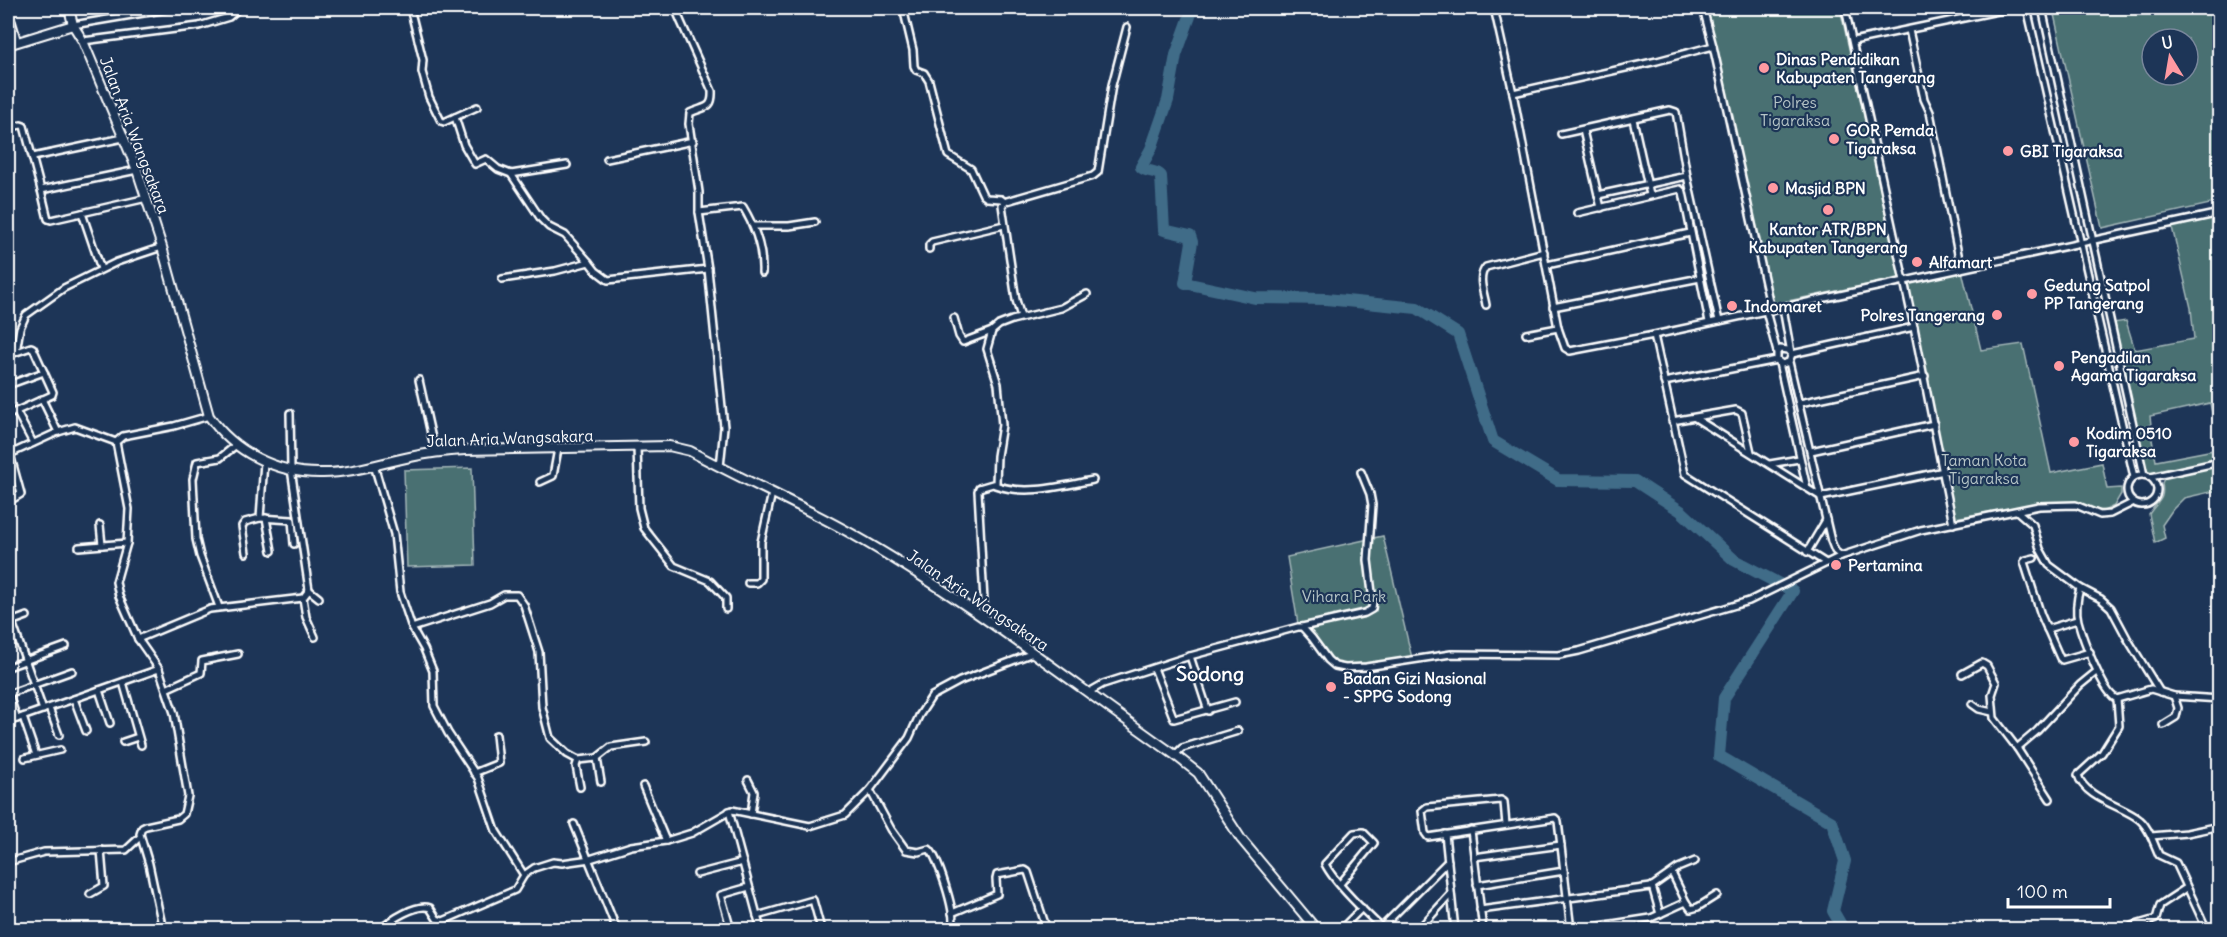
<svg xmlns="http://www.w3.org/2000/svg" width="2227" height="937" font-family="Delius,sans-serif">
<rect width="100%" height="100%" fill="#1d3557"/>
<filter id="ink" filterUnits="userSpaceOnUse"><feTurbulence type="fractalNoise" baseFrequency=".0167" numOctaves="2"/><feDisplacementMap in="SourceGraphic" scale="12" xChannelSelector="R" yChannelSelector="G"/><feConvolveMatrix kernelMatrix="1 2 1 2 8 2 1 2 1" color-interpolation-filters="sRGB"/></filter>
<g filter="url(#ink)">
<g fill="#496f72" stroke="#a4b7b8" stroke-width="1.5" fill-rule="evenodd">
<polygon points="1704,8 1840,8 1900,278 1773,304 1731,130"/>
<path d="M 2064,8 L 2215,8 L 2220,29 L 2219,202 L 2102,228 L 2053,10 ZM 2152,39 L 2188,39 L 2188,75 L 2152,75 Z"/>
<polygon points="2219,217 2219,448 2210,403 2150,416 2151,425 2135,429 2113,323 2126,321 2135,350 2194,339 2191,308 2172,227"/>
<polygon points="1962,271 1981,350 2023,344 2051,473 2102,463 2107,489 2121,488 2121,494 2114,506 2104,511 2089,508 2077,502 2039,503 1955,518 1905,283"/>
<polygon points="2150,429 2156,461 2219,449 2219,461 2151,477 2145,474 2135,432"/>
<path d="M 2219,465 L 2219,490 L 2184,498 L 2173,509 L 2162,525 L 2165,538 L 2155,543 L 2149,514 C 2158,500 2165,501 2162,483 L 2165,477 Z"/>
<polygon points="472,468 475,565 407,567 404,470"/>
<polygon points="1383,536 1412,658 1335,666 1314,635 1308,630 1299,630 1287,557"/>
</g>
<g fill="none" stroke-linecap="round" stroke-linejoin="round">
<path stroke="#416c88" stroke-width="12" d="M 1193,8 L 1176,55 L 1168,100 L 1151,149 L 1141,167 C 1147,173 1156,170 1161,176 L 1164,230 L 1190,236 L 1192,242 L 1185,283 L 1255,298 L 1326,299 L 1417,308 L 1458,334 L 1493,441 L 1558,480 L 1635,481 L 1681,511 L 1734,560 L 1793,591 L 1724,698 L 1719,756 L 1832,822 L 1845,861 L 1833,911 L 1844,930"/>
<defs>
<g id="street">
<polyline points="410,8 423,60 422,72 429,97 441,121 444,122 477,107"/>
<path d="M 679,8 L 678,15 L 681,22 L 712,91 C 713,110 704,106 690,113 L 689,124 L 699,192 L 699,212 L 708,269 L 724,427 L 720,467"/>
<polyline points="903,8 913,50 914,66 916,70 924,73 929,81 948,155 971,169 983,195 987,198 1001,199 1005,202"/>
<polyline points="1494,8 1513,93 1558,328 1565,348 1570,351 1654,335 2220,213"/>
<polyline points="1703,8 1713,46 1771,310"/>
<polyline points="1845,8 1914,327 1953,524"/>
<polyline points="2027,8 2134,477"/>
<polyline points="2042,8 2144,475"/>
<polyline points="8,19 12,22 18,42"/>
<polyline points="73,25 173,8"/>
<polyline points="1909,30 1924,99 1930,112 1961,269"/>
<polyline points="83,41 199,26 229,17 239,8"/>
<polyline points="1853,41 2012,8"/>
<polyline points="1513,93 1657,61 1713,46"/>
<polyline points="8,111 12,126"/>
<polyline points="455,117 464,145 475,164 486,159 498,169 511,174 567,165"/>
<polyline points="1633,119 1650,195"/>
<polyline points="8,128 21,125 24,126 41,190 137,170"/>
<polyline points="1583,130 1601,208"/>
<polyline points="1561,134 1670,110 1676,112 1687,176 1598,195"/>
<polyline points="33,157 123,138"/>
<polyline points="607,159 693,141"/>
<polyline points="511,174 541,219 549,227 565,235 589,262"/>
<polyline points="1687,176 1719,321"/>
<polyline points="41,190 48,219 51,220 147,198"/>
<path d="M 699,212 L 743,207 C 755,227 763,250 762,273"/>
<polyline points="82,213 101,269"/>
<polyline points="1577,213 1680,189 1683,192 1709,322"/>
<polyline points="754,226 789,226 815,222"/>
<polyline points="929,249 929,245 932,242 1004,225"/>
<polyline points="1547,265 1690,233"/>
<polyline points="502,279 555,271 589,262 596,271 608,280 708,269"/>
<path d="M 1486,305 C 1484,293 1477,277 1486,267 L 1544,252"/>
<polyline points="1553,307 1700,278"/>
<polyline points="1783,308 1791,353"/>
<polyline points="1766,311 1777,352"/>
<polyline points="1021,317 1016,300 1002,205 1007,201 1093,176 1098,172 1112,85 1127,27"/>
<polyline points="954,318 959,336 963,342 992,331"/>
<polyline points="1526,334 1558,328"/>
<polyline points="1654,335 1685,474 1826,563"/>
<polyline points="16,352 20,328 26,315 64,288 117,262 162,247"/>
<polyline points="1792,354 1914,327"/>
<polyline points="8,355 31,347 33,348 53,392 52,395 8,415"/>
<polyline points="1789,362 1782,364 1777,360 1777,352 1780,349 1788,350 1792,354 1789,362 1831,541 1835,551 1841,556"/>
<polyline points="1779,363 1807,488"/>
<polyline points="419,380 435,452"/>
<polyline points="1664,382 1777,360"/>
<polyline points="8,385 44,372"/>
<polyline points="42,399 58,432"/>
<polyline points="1800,403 1925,376"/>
<polyline points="8,404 11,414"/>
<polyline points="16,411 33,443"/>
<polyline points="290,413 291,469 309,590"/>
<polyline points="1695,418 1821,497 1944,471"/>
<polyline points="1672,421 1736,410 1742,413 1751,452"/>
<polyline points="637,447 639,508 644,528 674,566 710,581 726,598 726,609"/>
<polyline points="1811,451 1934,424"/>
<polyline points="1770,464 1799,459"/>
<polyline points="374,465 394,534 400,592 412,628 424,649 433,671 434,706 448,733 478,778 496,831 524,875"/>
<circle cx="2142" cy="490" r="15"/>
<polyline points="2151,477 2220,462"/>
<polyline points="540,482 553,476 558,449"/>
<path d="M 995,485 C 1025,496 1062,486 1093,480"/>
<polyline points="8,502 21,494 10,454 58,432 75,427 116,442"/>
<polyline points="2017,511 2033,525 2040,549 2049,565 2080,588 2101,599 2111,608 2127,638 2160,692"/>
<polyline points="260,518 292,520 294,544"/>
<polyline points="266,518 272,551"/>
<polyline points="100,525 102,545"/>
<polyline points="79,547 127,543"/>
<polyline points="1807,552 1826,520"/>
<polyline points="246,553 242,526 245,522 260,518 264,462"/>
<polyline points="2034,558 2026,560 2024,562 2041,615 2060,658 2062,660 2090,652"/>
<polyline points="748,583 757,583 761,579 761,542 772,493"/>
<path d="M 2080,588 C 2077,599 2075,610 2078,621 C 2082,636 2103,694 2117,699"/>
<polyline points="303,598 306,617 315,637"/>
<polyline points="219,607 200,556 196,539 193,479 197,462 220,458 236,445"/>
<polyline points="985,619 978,491 979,488 996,483 997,456 1002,425 998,384 987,349 992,331 999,325 1012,320 1061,308 1087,294"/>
<polyline points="12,622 43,710"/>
<polyline points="8,623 27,616"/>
<polyline points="1302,627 1365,613 1372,609 1373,601 1368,560 1372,505 1370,494 1361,472"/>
<polyline points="412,628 490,603 504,595 517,595 524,605 539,652 542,707 550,738 567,754 578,760 597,758 611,747 646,742"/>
<polyline points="2047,629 2077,620"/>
<polyline points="138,639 210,609 303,598 309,590 319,598"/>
<polyline points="1190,656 1208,711"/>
<polyline points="8,667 66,646"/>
<polyline points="1154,668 1174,719 1235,702"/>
<polyline points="1962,674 1982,663 1987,666 1996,683 1992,695 1994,718 2017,748 2050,799"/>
<polyline points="123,682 141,745"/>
<polyline points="166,689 201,673 202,661 238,654"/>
<polyline points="99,690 110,723"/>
<polyline points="8,692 17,719"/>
<polyline points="1089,692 1103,684 1190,656 1298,627 1302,627 1312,638 1328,660 1335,666 1345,668 1366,667 1451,654 1559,655 1579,651 1749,601 1841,556 1921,530 2039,506 2076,505 2100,515 2110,514 2132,503"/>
<polyline points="8,694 72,671"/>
<polyline points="74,699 86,731"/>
<path d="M 2117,699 L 2119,726 L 2102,753 L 2078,775 C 2084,798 2125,807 2140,820 C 2145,824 2148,830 2151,836 L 2187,833 L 2220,826"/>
<polyline points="2117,699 2151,689 2174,696 2220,699"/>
<polyline points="1972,704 1979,709 1992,712"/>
<polyline points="49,708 59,735"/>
<polyline points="23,717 36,755"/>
<polyline points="8,722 159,669"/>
<polyline points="2163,725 2176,717 2178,708 2174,696"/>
<polyline points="123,742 138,737"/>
<polyline points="8,747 8,748"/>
<polyline points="2017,748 2037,731 2080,685 2096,672"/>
<polyline points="1175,755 1182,748 1238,731"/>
<polyline points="25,758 60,750"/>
<polyline points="597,758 601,782"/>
<polyline points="578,760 576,766 580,787"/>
<polyline points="474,773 499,763 496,735"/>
<polyline points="748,780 754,792 751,814"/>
<polyline points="643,786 666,841"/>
<polyline points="729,811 761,930"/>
<polyline points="574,824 617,930"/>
<polyline points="1506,825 1504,802 1501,800 1427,807 1422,811 1425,833 1428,837 1555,818 1558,821 1571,930"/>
<polyline points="1471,830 1483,930"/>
<polyline points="1445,834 1455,930"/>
<polyline points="2151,836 2159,855 2176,863 2207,930"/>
<polyline points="1474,857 1561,845"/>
<polyline points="8,862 44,852 126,850 140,837"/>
<polyline points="1672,873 1686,902"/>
<polyline points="697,874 743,862"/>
<path d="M 1340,884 L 1374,843 L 1363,832 L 1354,833 L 1325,864 C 1335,884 1367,914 1384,930"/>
<polyline points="1477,885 1564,871"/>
<polyline points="1652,886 1660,914"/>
<polyline points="90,894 104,886 101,850"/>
<polyline points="1480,910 1651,887 1678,868 1695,861"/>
<polyline points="952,913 997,894 996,879 997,875 1025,870 1028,872 1047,930"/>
<polyline points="757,916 813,900 821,929 819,930"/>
<polyline points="1382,927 1448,861"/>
<polyline points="163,930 149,864 140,834 142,828 146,826 178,819 184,814 188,796 174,713 159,669 138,639 119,596 116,582 127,543 129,509 116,442 123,436 174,426 209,416"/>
<path d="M 380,930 C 390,920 417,903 430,908 L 437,919 L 443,921 L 515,890 L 524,875 L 534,868 L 553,862 L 562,863 L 590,859 L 631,846 L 666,841 L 692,833 L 732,810 L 810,826 L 845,815 L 870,790"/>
<polyline points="731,930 721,895 749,887"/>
<path d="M 939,930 C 942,928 950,927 952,924 C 957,916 937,854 929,849 L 918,852 L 906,850 L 891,829 L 870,790 L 909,738 L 919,716 L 932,696 L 960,681 L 1033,653"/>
<polyline points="1340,930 1362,908"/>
<polyline points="1418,930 1451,894"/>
<polyline points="1574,930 1651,918 1686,902 1691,909 1698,907 1717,895"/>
<polyline points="2129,930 2132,926 2156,919 2160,905 2186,888"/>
</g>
<g id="secondary">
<path d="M 69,8 L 73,25 L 83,41 L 137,170 L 162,247 L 209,416 C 234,452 276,473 319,473 C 350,474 381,463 410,457 C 428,453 446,451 465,450 L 669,446 L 690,451 C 743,480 799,504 852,534 C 965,598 1068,680 1175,755 L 1198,773 L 1241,839 L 1317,930"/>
<polyline points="8,45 73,25"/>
</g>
</defs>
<use href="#street" stroke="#fff" stroke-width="10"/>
<use href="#secondary" stroke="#fff" stroke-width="12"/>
<use href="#street" stroke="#1d3557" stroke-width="5"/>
<use href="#secondary" stroke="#1d3557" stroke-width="8"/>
</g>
</g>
<g fill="#ff9aa2" stroke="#1d3557" stroke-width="2">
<circle cx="1764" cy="68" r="6"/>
<circle cx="1834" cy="139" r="6"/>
<circle cx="2008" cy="151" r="6"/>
<circle cx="1773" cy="188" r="6"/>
<circle cx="1828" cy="210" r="6"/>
<circle cx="1917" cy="262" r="6"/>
<circle cx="2032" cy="294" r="6"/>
<circle cx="1732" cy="306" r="6"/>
<circle cx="1997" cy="315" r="6"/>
<circle cx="2059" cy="366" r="6"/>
<circle cx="2074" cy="442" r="6"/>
<circle cx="1836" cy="565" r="6"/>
<circle cx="1331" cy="687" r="6"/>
</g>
<g text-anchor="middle" stroke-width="4.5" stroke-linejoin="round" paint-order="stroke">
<g font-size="16" font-weight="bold" fill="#fff" stroke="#1d3557" text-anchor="start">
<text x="1776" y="65">Dinas Pendidikan<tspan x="1776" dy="18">Kabupaten Tangerang</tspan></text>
<text x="1846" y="136">GOR Pemda<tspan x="1846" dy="18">Tigaraksa</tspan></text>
<text x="2020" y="157">GBI Tigaraksa</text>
<text x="1785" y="194">Masjid BPN</text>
<text x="1828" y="235" text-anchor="middle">Kantor ATR/BPN<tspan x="1828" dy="18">Kabupaten Tangerang</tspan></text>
<text x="1929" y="268">Alfamart</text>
<text x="2044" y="291">Gedung Satpol<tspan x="2044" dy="18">PP Tangerang</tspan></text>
<text x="1744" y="312">Indomaret</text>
<text x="1985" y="321" text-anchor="end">Polres Tangerang</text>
<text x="2071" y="363">Pengadilan<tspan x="2071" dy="18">Agama Tigaraksa</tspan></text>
<text x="2086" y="439">Kodim 0510<tspan x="2086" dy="18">Tigaraksa</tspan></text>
<text x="1848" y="571">Pertamina</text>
<text x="1343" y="684">Badan Gizi Nasional<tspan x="1343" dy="18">- SPPG Sodong</tspan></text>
</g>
<g font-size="16" fill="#b6c5c7" stroke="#1d3557">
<text x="1795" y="108">Polres<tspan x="1795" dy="18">Tigaraksa</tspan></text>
<text x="1984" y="466">Taman Kota<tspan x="1984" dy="18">Tigaraksa</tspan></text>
<text x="1344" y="602">Vihara Park</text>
</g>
<g font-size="16" fill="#fff" stroke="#1d3557">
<text transform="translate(135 135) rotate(69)" y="6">Jalan Aria Wangsakara</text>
<text transform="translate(510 438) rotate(-2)" y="6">Jalan Aria Wangsakara</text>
<text transform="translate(978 600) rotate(34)" y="6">Jalan Aria Wangsakara</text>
</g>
<g font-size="20" font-weight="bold" fill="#fff" stroke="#1d3557">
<text x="1210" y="681">Sodong</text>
</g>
</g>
<rect width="2227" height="937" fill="none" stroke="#1d3557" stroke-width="30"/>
<rect x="15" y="15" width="2197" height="907" fill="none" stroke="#fff" stroke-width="2" filter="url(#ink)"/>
<g transform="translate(2170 57) rotate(349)"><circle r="28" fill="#1d3557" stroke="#77869a" stroke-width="1.5"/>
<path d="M0-4.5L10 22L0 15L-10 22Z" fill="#ff9aa2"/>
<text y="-9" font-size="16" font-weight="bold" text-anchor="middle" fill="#ffffff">U</text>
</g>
<path d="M2008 898v9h102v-9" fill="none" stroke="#ffffff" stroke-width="3"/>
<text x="2017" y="898" font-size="18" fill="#ffffff" stroke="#1d3557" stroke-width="4.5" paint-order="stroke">100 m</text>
</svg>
